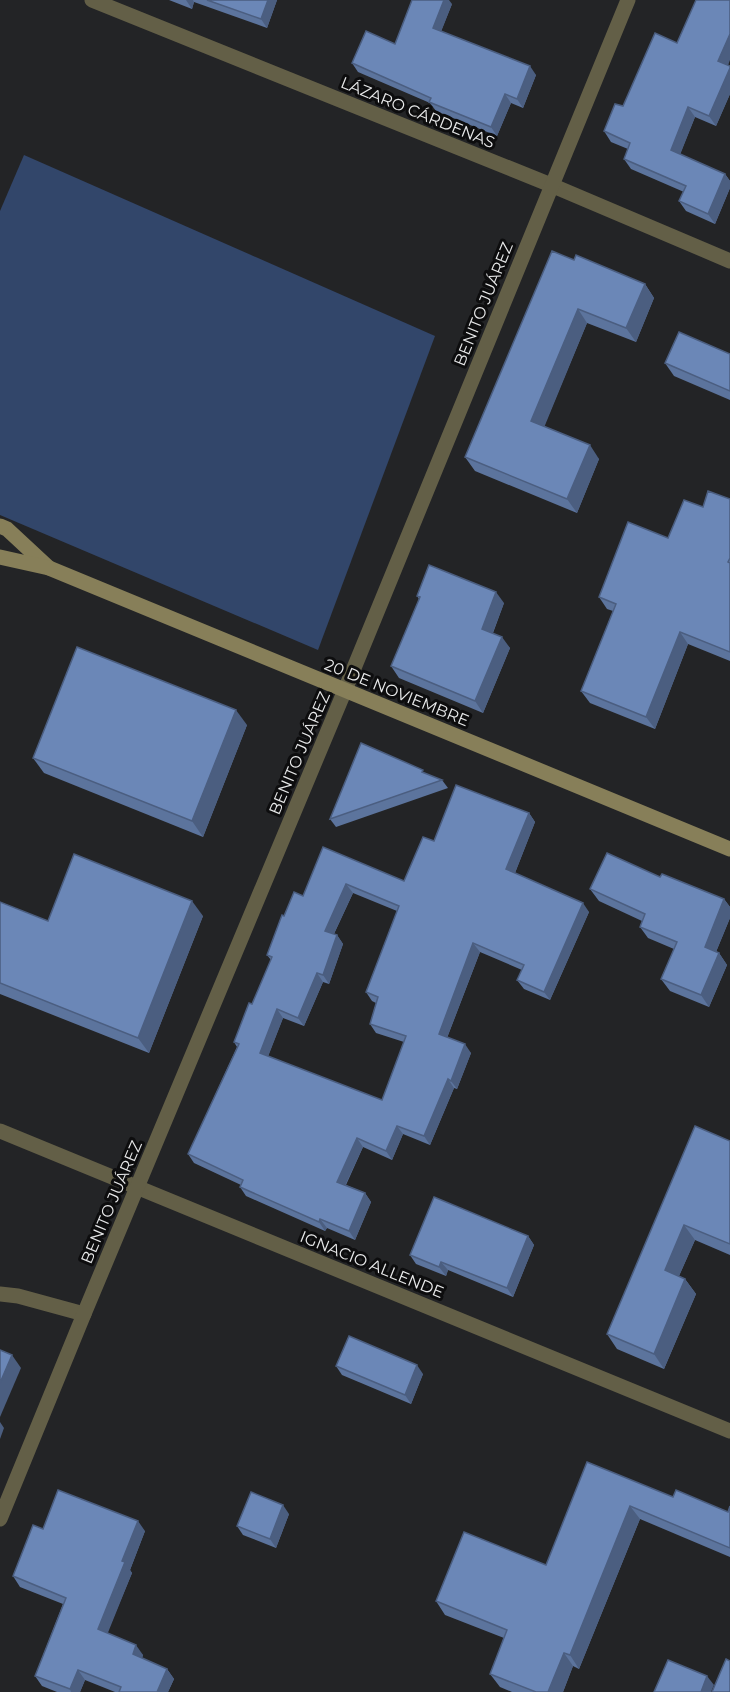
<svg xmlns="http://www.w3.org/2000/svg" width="730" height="1692" font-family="Montserrat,sans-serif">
<rect width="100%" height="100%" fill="#232426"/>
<polygon fill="#32466a" points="24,155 435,336 318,650 0,515 0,211"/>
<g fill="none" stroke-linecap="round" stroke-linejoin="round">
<polyline stroke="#635f47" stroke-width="15" points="0,1294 18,1296 84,1314"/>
<g stroke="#635f47" stroke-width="15">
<polyline points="92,0 551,185 730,261"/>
<polyline points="0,1131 730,1431"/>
<polyline points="0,1519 84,1314 345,690 628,0"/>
</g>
<g stroke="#877f59" stroke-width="15">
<polyline points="0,526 7,529 49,568"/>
<polyline points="0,557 49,568 730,849"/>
</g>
</g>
<g fill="#5c749d" fill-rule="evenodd">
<polygon points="169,0 277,0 267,28 194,2 192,9"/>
<polygon points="452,4 441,31 536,75 523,108 511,103 497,136 436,111 430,103 358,72 352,63 395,44"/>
<polygon points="728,65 730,66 730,94 716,126 695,117 680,154 725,174 730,181 730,188 715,224 686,211 679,201 684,192 631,169 624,159 628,149 611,142 604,131 623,106"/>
<polygon points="574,260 645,284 654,298 636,342 587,323 544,426 599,459 577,513 475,471 465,457"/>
<polygon points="730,354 730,400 674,376 665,363"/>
<polygon points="730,499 730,661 688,644 655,729 590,703 581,691 613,611 607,609 599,597 668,538 703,507"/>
<polygon points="417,596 504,603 493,633 510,648 483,713 399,678 391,666 419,599"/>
<polygon points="247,725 203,837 44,773 33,758"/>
<polygon points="424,773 442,780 448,788 336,827 330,819"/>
<path d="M 529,813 L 535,822 L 515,873 L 589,912 L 550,1000 L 524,989 L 517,980 L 522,970 L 480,952 L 447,1038 L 471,1053 L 457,1089 L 454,1088 L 430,1145 L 403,1134 L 392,1160 L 363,1147 L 346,1185 L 365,1193 L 371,1202 L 355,1240 L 327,1228 L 325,1231 L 246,1196 L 240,1187 L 241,1185 L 194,1163 L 188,1154 L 237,1047 L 234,1042 L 252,1004 L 271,960 L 267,955 L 284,916 L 303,896 L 323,847 L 404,881 L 434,841 ZM 353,893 L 397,911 L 366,992 L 372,1001 L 376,1003 L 370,1024 L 376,1033 L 404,1042 L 382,1100 L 268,1056 L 283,1018 L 304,1026 L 323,982 L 329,984 L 343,944 L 337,935 L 334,934 Z"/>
<polygon points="660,877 724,899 730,907 730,918 716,952 719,953 727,965 709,1007 670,991 661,979 674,949 648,938 640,927 642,921 599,901 590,889"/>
<polygon points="0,902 48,921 203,916 149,1053 0,994"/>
<polygon points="730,1141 730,1255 695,1240 679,1276 685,1279 696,1294 664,1369 617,1349 607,1334"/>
<polygon points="528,1236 534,1245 513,1297 448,1270 446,1276 416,1264 410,1255"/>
<polygon points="336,1366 423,1374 411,1404 342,1375"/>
<polygon points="587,1462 673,1497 728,1512 730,1506 730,1557 640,1519 579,1669 573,1666 563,1692 512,1692 500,1687 490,1674 504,1638 445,1615 436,1601 546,1565"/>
<polygon points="289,1514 276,1548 243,1535 237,1526"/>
<polygon points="43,1529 145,1531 130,1570 132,1573 107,1633 143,1655 142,1658 167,1669 174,1679 168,1692 115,1692 85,1680 80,1692 57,1692 42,1686 35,1676 63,1604 20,1587 13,1576"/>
</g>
<g fill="#4b5e80">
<polygon points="186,0 193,0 194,2 192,9"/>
<polygon points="268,0 277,0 267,28 261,19"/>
<polygon points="444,0 449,0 452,4 439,37 433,28"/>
<polygon points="730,34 730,60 726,71 718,61"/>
<polygon points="530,66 536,75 523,108 517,99"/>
<polygon points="730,68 730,94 716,126 709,116"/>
<polygon points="505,94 511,103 497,136 491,127"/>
<polygon points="688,107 695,117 678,160 671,150"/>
<polygon points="725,174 730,181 730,188 715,224 708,214"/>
<polygon points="645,284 654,298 636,342 626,328"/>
<polygon points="578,309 587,323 541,435 531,421"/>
<polygon points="590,445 599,459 577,513 567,499"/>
<polygon points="496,592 504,603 490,640 482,629"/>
<polygon points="680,632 688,644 655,729 646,717"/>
<polygon points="502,637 510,648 483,713 475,701"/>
<polygon points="236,710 247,725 203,837 192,821"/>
<polygon points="529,813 535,822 513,878 506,869"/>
<polygon points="346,884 353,893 331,940 325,931"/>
<polygon points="724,899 730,907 730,918 713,959 705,947"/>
<polygon points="192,901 203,916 149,1053 138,1038"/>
<polygon points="583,903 589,912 550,1000 544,992"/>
<polygon points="337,935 343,944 329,984 323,975"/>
<polygon points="473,943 480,952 445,1043 439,1034"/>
<polygon points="719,953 727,965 709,1007 701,995"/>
<polygon points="317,973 323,982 304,1026 298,1018"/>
<polygon points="277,1009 283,1018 266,1062 260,1053"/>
<polygon points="465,1044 471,1053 457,1089 451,1081"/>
<polygon points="448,1079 454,1088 430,1145 424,1136"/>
<polygon points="397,1126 403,1134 392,1160 386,1151"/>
<polygon points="357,1138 363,1147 343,1190 337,1182"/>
<polygon points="365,1193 371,1202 355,1240 349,1231"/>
<polygon points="320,1219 327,1228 325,1231 319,1222"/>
<polygon points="684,1225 695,1240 675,1285 665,1270"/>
<polygon points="528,1236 534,1245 513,1297 507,1288"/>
<polygon points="441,1262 448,1270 446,1276 439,1267"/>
<polygon points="685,1279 696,1294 664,1369 654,1354"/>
<polygon points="12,1355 21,1368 0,1417 0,1383"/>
<polygon points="417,1365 423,1374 411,1404 405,1395"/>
<polygon points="0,1422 4,1428 0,1439"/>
<polygon points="283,1505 289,1514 276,1548 270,1539"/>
<polygon points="630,1506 640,1519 579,1669 570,1655"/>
<polygon points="138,1521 145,1531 130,1570 132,1573 105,1640 98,1629 122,1561"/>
<polygon points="136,1645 143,1655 140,1664 133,1654"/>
<polygon points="564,1653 573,1666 563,1692 548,1692"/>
<polygon points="167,1669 174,1679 168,1692 157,1692"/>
<polygon points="78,1670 85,1680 80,1692 71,1692 70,1689"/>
<polygon points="707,1676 714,1685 711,1692 701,1692"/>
</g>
<g fill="#6b87b7" stroke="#4b5e80" stroke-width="1.5" fill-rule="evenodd">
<polygon points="207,0 268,0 261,19"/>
<polygon points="412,0 444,0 433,28 530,66 517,99 505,94 491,127 429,102 431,98 352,63 366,31 395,44"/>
<polygon points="696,0 730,0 730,34 718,61 730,66 730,68 709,116 688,107 671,150 725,174 708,214 679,201 686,186 624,159 630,143 604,131 615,104 623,106 655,33 677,43"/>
<polygon points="552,251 574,260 576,255 645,284 626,328 578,309 531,421 590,445 567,499 465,457"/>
<polygon points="679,332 730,354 730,391 665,363"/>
<polygon points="708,491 730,499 730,558 728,562 730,563 730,652 680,632 646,717 581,691 616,604 599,597 628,522 668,538 684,500 703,507"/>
<polygon points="429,565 496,592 482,629 502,637 475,701 391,666 420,597 417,596"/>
<polygon points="77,647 236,710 192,821 33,758"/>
<polygon points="361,743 423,770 422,772 442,780 330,819"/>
<path d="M 456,785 L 529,813 L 506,869 L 583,903 L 544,992 L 517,980 L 524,965 L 473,943 L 439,1034 L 465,1044 L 451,1081 L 448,1079 L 424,1136 L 397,1126 L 386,1151 L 357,1138 L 337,1182 L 365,1193 L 349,1231 L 320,1219 L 319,1222 L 240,1187 L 243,1180 L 188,1154 L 239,1044 L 234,1042 L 249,1003 L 252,1004 L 272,957 L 267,955 L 282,915 L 284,916 L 294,892 L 303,896 L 323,847 L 404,881 L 423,837 L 434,841 ZM 346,884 L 399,906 L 366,992 L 378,997 L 370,1024 L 406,1036 L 382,1100 L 260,1053 L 277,1009 L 298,1018 L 317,973 L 323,975 L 337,935 L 325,931 Z"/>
<polygon points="607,853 660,877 662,874 724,899 705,947 719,953 701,995 661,979 677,942 640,927 645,914 590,889"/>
<polygon points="74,854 192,901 138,1038 0,983 0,902 48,921"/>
<polygon points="695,1126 730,1141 730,1244 684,1225 665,1270 685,1279 654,1354 607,1334"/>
<polygon points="434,1197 528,1236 507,1288 441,1262 439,1267 410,1255"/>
<polygon points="349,1336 417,1365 405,1395 336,1366"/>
<polygon points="0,1350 12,1355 0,1383"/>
<polygon points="587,1462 673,1497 676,1490 728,1512 730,1506 730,1548 630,1506 570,1655 564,1653 548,1692 536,1692 490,1674 507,1630 436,1601 464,1532 546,1565"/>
<polygon points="58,1490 138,1521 122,1561 125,1562 98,1629 136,1645 133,1654 167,1669 157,1692 119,1692 121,1687 78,1670 70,1689 35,1676 66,1598 13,1576 33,1525 43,1529"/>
<polygon points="251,1492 283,1505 270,1539 237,1526"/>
<polygon points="726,1659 730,1661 730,1692 712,1692"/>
<polygon points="668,1660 707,1676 701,1692 654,1692"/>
</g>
<g text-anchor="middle" stroke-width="6" stroke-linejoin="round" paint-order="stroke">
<g font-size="16" fill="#eaebec" stroke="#0d0d0e">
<text transform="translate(418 112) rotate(22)" y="6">LÁZARO CÁRDENAS</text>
<text transform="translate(483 304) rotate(-68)" y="6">BENITO JUÁREZ</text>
<text transform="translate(397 692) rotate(22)" y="6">20 DE NOVIEMBRE</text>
<text transform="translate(299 753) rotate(-67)" y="6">BENITO JUÁREZ</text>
<text transform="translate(111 1202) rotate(-67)" y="6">BENITO JUÁREZ</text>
<text transform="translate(372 1264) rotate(22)" y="6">IGNACIO ALLENDE</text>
</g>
</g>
</svg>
